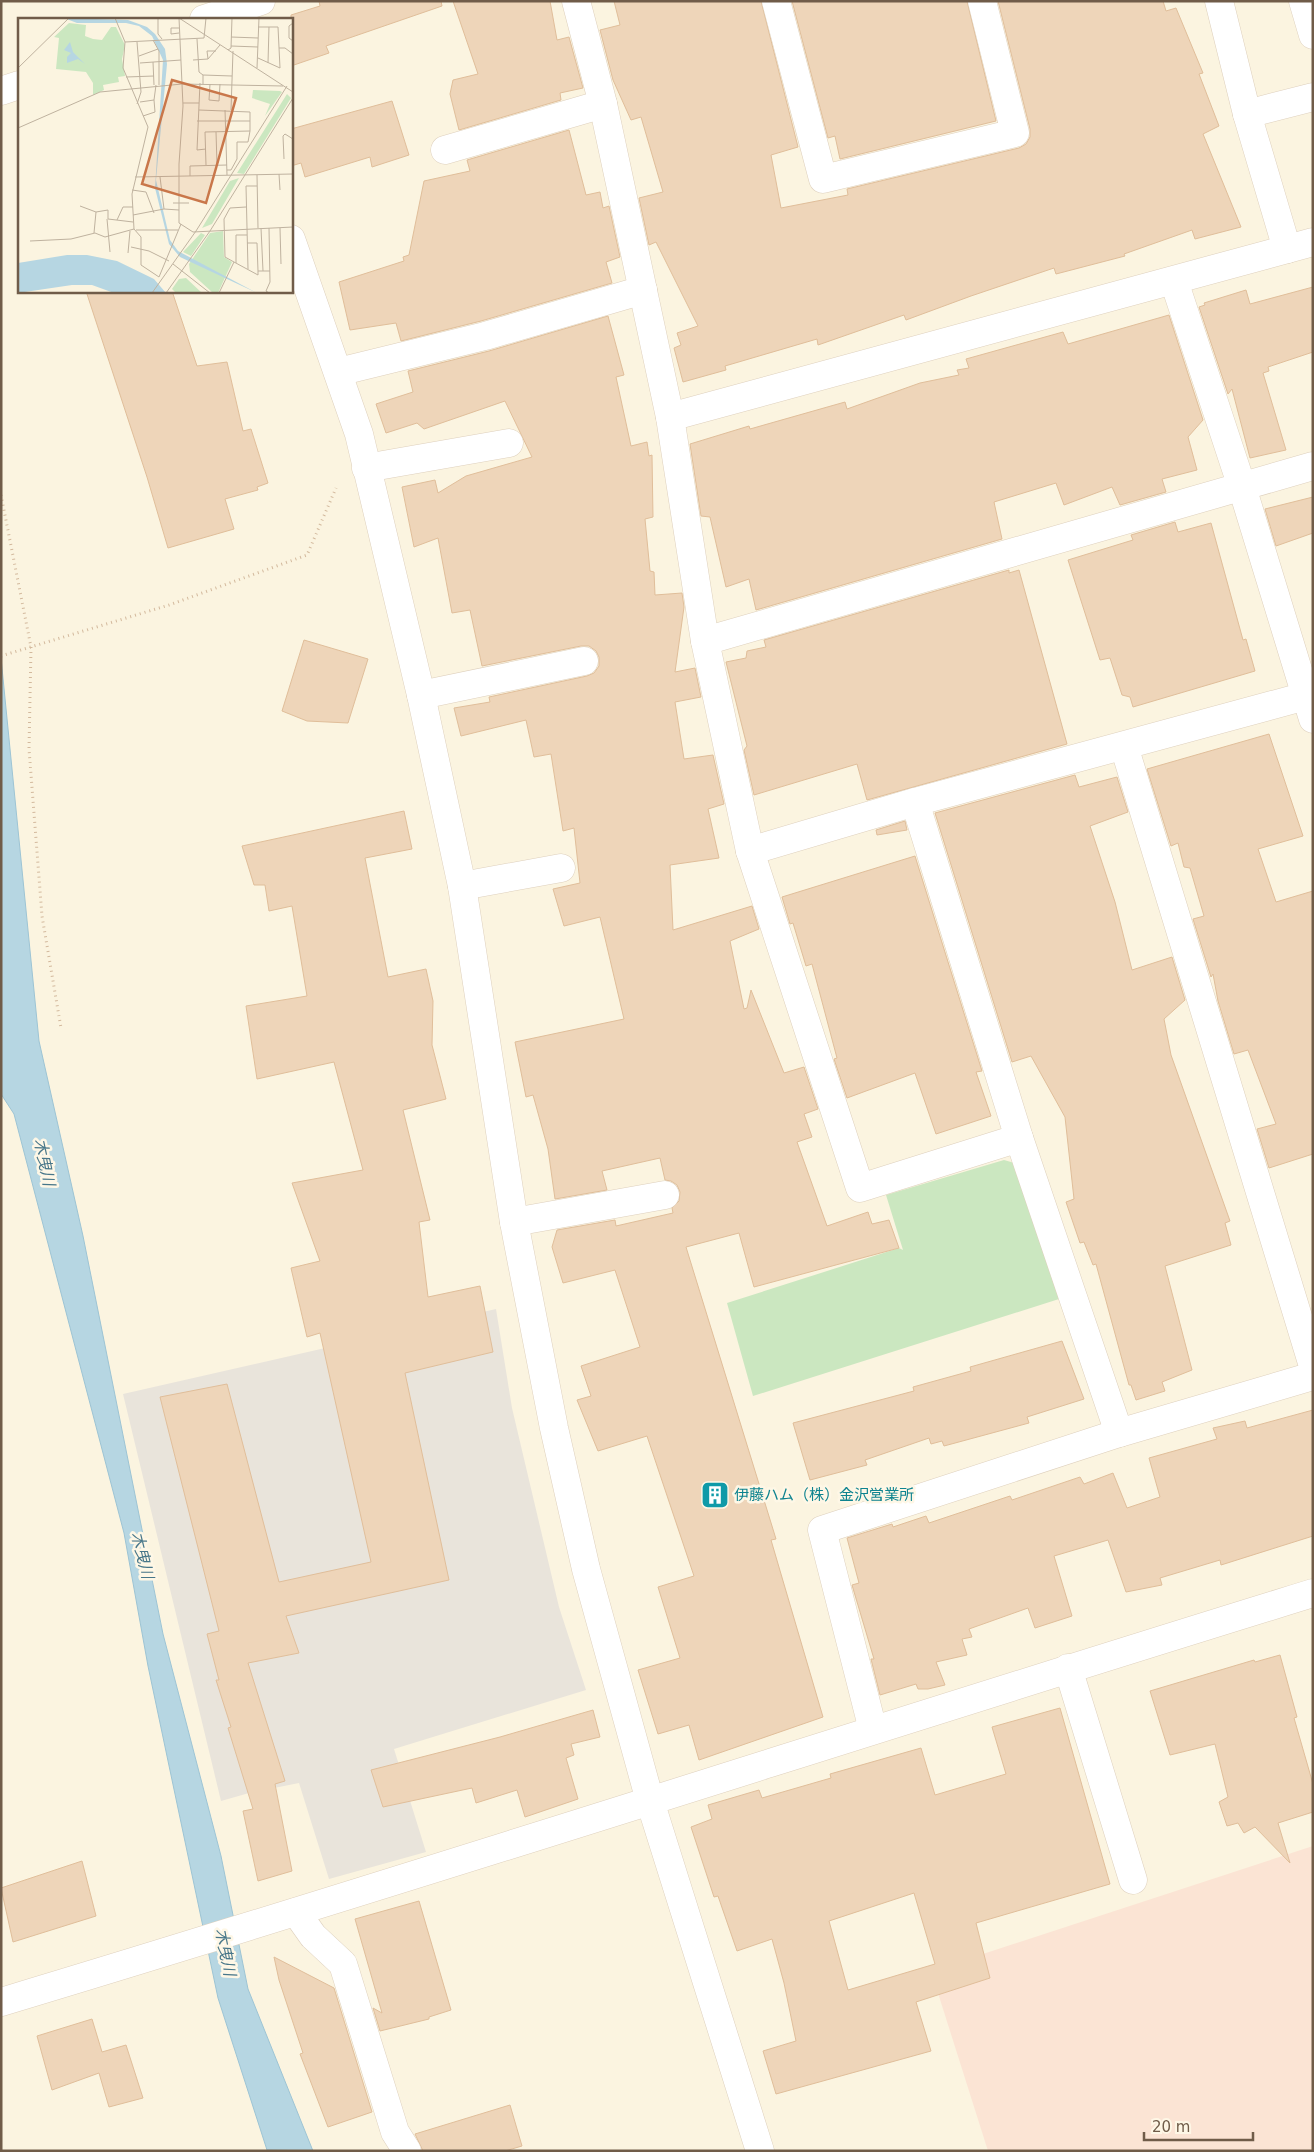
<svg xmlns="http://www.w3.org/2000/svg" width="1314" height="2152" font-family="'DejaVu Sans','Noto Sans JP',sans-serif">
<rect width="100%" height="100%" fill="#fbf4e0"/>
<polygon fill="#fbe4d4" points="1313,1846 1313,2151 988,2151 931,1971"/>
<polygon fill="#e9e4db" points="496,1309 512,1408 559,1607 586,1690 394,1749 426,1852 329,1879 299,1783 249,1793 221,1801 123,1394"/>
<polygon fill="#cbe7c0" points="1004,1160 1018,1164 1059,1299 753,1396 727,1303 899,1248 903,1250 886,1195"/>
<polygon fill="#b6d6e2" stroke="#9dc4d4" points="1,658 39,1041 83,1236 163,1634 221,1856 248,1989 313,2151 267,2150 218,1998 148,1666 124,1533 14,1114 1,1094"/>
<g fill="#eed5b9" stroke="#e0be9a" fill-rule="evenodd">
<polygon points="319,1 441,1 442,6 326,46 329,53 291,66 291,15 320,6"/>
<polygon points="453,1 550,1 557,40 569,37 583,88 560,93 561,100 459,130 450,94 453,80 478,74"/>
<polygon points="614,1 761,1 798,147 771,155 781,208 848,195 847,189 1019,148 1026,144 1030,137 1030,129 998,1 1163,1 1166,11 1176,8 1203,73 1199,74 1219,126 1203,134 1241,227 1195,239 1192,230 1124,254 1125,256 1056,274 1054,268 971,296 906,320 904,315 818,345 817,339 725,366 726,370 683,382 674,348 681,345 677,333 698,326 656,242 649,245 639,198 663,192 641,117 631,120 613,80 600,30 620,25"/>
<polygon points="792,1 967,1 996,121 840,159 835,136 828,138"/>
<polygon points="392,101 409,155 372,167 370,157 305,177 301,163 291,166 291,129"/>
<polygon points="569,130 586,195 600,192 603,208 609,206 620,257 606,262 612,283 481,321 401,341 396,323 350,330 339,282 404,261 403,257 409,255 424,181 470,171 467,160"/>
<polygon points="1313,287 1313,352 1268,367 1269,371 1263,373 1286,450 1250,458 1232,389 1228,394 1199,307 1205,305 1204,303 1246,290 1250,304"/>
<polygon points="86,291 172,291 197,366 227,362 243,431 251,429 268,483 257,487 258,490 225,499 234,529 168,548 147,477"/>
<polygon points="1169,315 1203,420 1188,437 1197,470 1162,479 1166,492 1120,505 1112,487 1064,505 1056,483 994,502 1002,539 756,610 749,579 726,587 710,517 701,516 690,444 749,426 750,429 845,402 847,409 920,383 959,375 957,370 969,368 966,359 1063,332 1068,344"/>
<polygon points="608,316 624,375 616,377 631,446 647,442 649,456 652,455 653,517 645,519 650,571 654,572 655,595 682,593 684,607 675,672 695,668 701,697 675,702 684,759 713,755 724,804 708,809 719,858 670,865 673,930 752,906 759,929 730,941 744,1009 747,1008 751,990 784,1073 804,1067 818,1109 804,1114 812,1137 797,1142 827,1226 868,1212 872,1224 889,1220 899,1248 754,1287 739,1233 686,1247 776,1539 771,1540 823,1717 699,1760 689,1725 658,1734 638,1670 680,1658 658,1587 694,1576 647,1436 598,1451 577,1400 591,1396 581,1366 640,1347 615,1270 563,1283 552,1247 557,1230 615,1220 616,1226 673,1213 672,1208 679,1201 680,1192 677,1185 671,1181 665,1180 660,1158 602,1171 607,1190 555,1199 548,1149 533,1095 526,1097 515,1042 624,1019 600,917 564,926 553,889 580,883 574,828 563,831 551,754 534,757 526,720 461,736 454,708 490,702 489,697 587,676 594,673 599,666 599,657 596,651 589,646 581,646 482,666 470,610 452,613 438,538 414,547 402,487 435,480 438,493 466,476 532,457 505,401 424,429 417,423 386,433 376,404 413,392 408,371 489,351"/>
<polygon points="1313,497 1313,533 1276,546 1265,509"/>
<polygon points="1175,522 1178,532 1211,523 1243,640 1246,639 1255,671 1133,707 1130,697 1122,695 1110,658 1100,660 1068,560 1133,540 1131,535"/>
<polygon points="1009,570 1009,573 1019,570 1067,744 867,800 857,764 754,795 744,750 747,746 726,662 746,658 747,651 766,647 764,640"/>
<polygon points="304,640 368,659 348,723 307,721 282,711"/>
<polygon points="1269,734 1303,836 1258,849 1276,902 1313,891 1313,1154 1269,1168 1257,1129 1276,1124 1248,1050 1234,1054 1218,1001 1213,974 1211,977 1193,919 1204,916 1190,868 1184,867 1178,843 1171,846 1147,769"/>
<polygon points="1075,775 1079,787 1117,777 1128,812 1090,826 1115,902 1132,970 1172,957 1185,1000 1164,1019 1171,1055 1230,1221 1225,1223 1231,1245 1165,1266 1192,1370 1162,1382 1165,1391 1136,1400 1131,1385 1129,1385 1096,1264 1093,1265 1084,1242 1080,1243 1066,1202 1074,1199 1065,1117 1031,1056 1012,1062 935,813"/>
<polygon points="404,811 412,849 365,858 388,977 426,969 433,1001 432,1045 446,1099 403,1110 430,1220 419,1222 428,1297 480,1286 493,1352 405,1373 449,1580 286,1616 299,1653 248,1663 285,1781 275,1784 292,1871 258,1881 243,1811 253,1809 228,1728 231,1727 216,1680 219,1680 207,1634 219,1631 160,1397 227,1384 279,1582 371,1562 320,1333 307,1337 291,1268 320,1261 292,1183 363,1170 334,1062 257,1079 246,1006 307,996 292,906 269,911 265,885 254,885 242,846"/>
<polygon points="905,821 907,830 877,835 876,830"/>
<polygon points="915,856 982,1071 976,1072 991,1116 936,1134 915,1073 847,1098 834,1059 837,1058 812,964 806,966 793,923 790,924 782,897"/>
<polygon points="1062,1341 1084,1399 1027,1417 1029,1423 944,1446 942,1441 931,1444 929,1438 865,1460 867,1465 810,1480 793,1423 914,1391 913,1387 971,1371 970,1367"/>
<polygon points="1313,1410 1313,1536 1221,1565 1220,1560 1160,1578 1162,1585 1126,1592 1108,1540 1054,1556 1072,1616 1035,1628 1028,1608 969,1629 972,1637 962,1639 967,1655 936,1662 945,1685 928,1689 918,1689 916,1684 880,1695 871,1659 874,1659 852,1585 859,1583 847,1538 892,1524 893,1527 926,1516 929,1523 1010,1496 1012,1500 1080,1477 1084,1484 1113,1473 1127,1508 1160,1497 1149,1458 1217,1439 1213,1428 1245,1421 1247,1428"/>
<polygon points="1280,1655 1297,1717 1294,1718 1313,1784 1313,1812 1278,1823 1290,1863 1255,1827 1244,1833 1238,1823 1227,1826 1219,1802 1228,1797 1215,1744 1170,1755 1150,1691 1254,1660 1255,1662"/>
<path d="M 1060,1708 L 1110,1884 L 976,1923 L 990,1978 L 916,2002 L 931,2051 L 776,2094 L 763,2051 L 796,2041 L 784,1983 L 772,1939 L 737,1951 L 718,1896 L 714,1897 L 691,1827 L 712,1819 L 708,1805 L 759,1790 L 762,1798 L 831,1778 L 830,1774 L 921,1748 L 935,1795 L 1006,1774 L 992,1727 ZM 914,1893 L 935,1964 L 848,1990 L 829,1921 Z"/>
<polygon points="593,1710 600,1737 571,1744 574,1755 566,1758 578,1799 525,1817 517,1790 476,1803 472,1788 383,1807 371,1770 500,1737"/>
<polygon points="82,1861 96,1916 13,1942 1,1888"/>
<polygon points="419,1901 451,2010 429,2017 429,2019 380,2031 373,2008 382,2013 355,1919"/>
<polygon points="274,1957 334,1988 372,2112 328,2127 300,2054 303,2053 279,1980"/>
<polygon points="92,2019 102,2052 126,2045 143,2098 109,2107 99,2073 52,2090 37,2036"/>
<polygon points="510,2105 522,2146 505,2151 423,2151 415,2134"/>
</g>
<g fill="none" stroke-linecap="round" stroke-linejoin="round">
<defs>
<g id="minor">
<polyline points="576,1 603,104 670,417 705,641 750,851 860,1188 1019,1138"/>
<polyline points="776,1 823,179 1015,133 982,1"/>
<polyline points="1219,1 1247,114 1287,249"/>
<polyline points="1303,1 1313,35"/>
<polyline points="204,19 261,1"/>
<polyline points="1,91 19,85"/>
<polyline points="1247,114 1313,97"/>
<polyline points="445,150 603,104"/>
<polyline points="291,239 359,434 421,695 462,886 514,1222 554,1428 586,1569 650,1801 760,2151"/>
<polyline points="1174,281 1242,487 1313,719"/>
<polyline points="338,372 485,336 643,290"/>
<polyline points="670,417 1313,242"/>
<polyline points="366,468 509,443"/>
<polyline points="705,641 1313,466"/>
<polyline points="421,695 584,661"/>
<polyline points="1124,746 1313,1366"/>
<polyline points="750,851 915,802"/>
<polyline points="462,886 561,868"/>
<polyline points="514,1222 665,1195"/>
<polyline points="1119,1433 1019,1138 915,802 1313,694"/>
<polyline points="1068,1668 1133,1880"/>
<polyline points="873,1730 822,1530 1119,1433 1313,1376"/>
<polyline points="296,1912 313,1936 343,1964 395,2132 407,2151"/>
<path d="M 1,2002 C 440,1870 875,1728 1313,1593"/>
</g>
</defs>
<use href="#minor" stroke="#ded0bd" stroke-width="29"/>
<g stroke="#d3b99d" stroke-width="3" stroke-dasharray="1 4" stroke-linecap="butt">
<polyline points="1,495 31,647 29,749 42,916 61,1028"/>
<polyline points="1,656 169,605 307,555 336,488"/>
</g>
<use href="#minor" stroke="#fff" stroke-width="28"/>
</g>
<defs>
<symbol id="building-square" viewBox="-11 -11 22 22"><rect x="-9" y="-9" width="18" height="18" rx="4" fill="#0f9aa8" stroke="#fef7e6"/><path d="M-4-6H4V6H1V3H-1V6H-4ZM-2.5-4.3h1.7v1.8h-1.7ZM.8-4.3h1.7v1.8H.8ZM-2.5-1h1.7V.8h-1.7ZM.8-1h1.7V.8H.8Z" fill="#fff"/></symbol>
</defs>
<g fill-rule="evenodd">
<use href="#building-square" x="699" y="1479" width="32" height="32"/>
</g>
<g text-anchor="middle" stroke-width="5" stroke-linejoin="round" paint-order="stroke">
<g font-size="15" fill="#0d838f" stroke="#fef7e6" text-anchor="start">
<text x="734" y="1500">伊藤ハム（株）金沢営業所</text>
</g>
<g font-size="16" font-style="italic" fill="#477689" stroke="#fef7e6">
<text transform="translate(45 1162) rotate(78)" y="6">木曳川</text>
<text transform="translate(143 1555) rotate(76)" y="6">木曳川</text>
<text transform="translate(226 1952) rotate(79)" y="6">木曳川</text>
</g>
</g>
<g transform="translate(18 18)">
<rect width="275" height="275" fill="#fbf4e0"/>
<path d="M 51,5 L 68,7 L 67,18 L 75,21 L 84,22 L 93,9 L 98,9 L 107,27 L 104,41 L 107,58 L 100,59 L 101,64 L 85,67 L 86,72 L 75,77 L 75,65 L 68,54 L 38,51 L 41,20 L 36,19 ZM 235,72 L 262,73 L 264,74 L 247,98 L 252,86 L 234,80 ZM 269,76 L 273,80 L 226,156 L 219,155 ZM 221,160 L 194,206 L 184,210 L 212,163 ZM 205,213 L 206,239 L 214,244 L 200,275 L 195,275 L 172,254 L 171,246 L 192,215 ZM 183,215 L 187,217 L 173,238 L 165,234 ZM 168,260 L 184,275 L 158,275 L 154,271 L 161,261 Z" fill="#cbe7c0"/>
<path d="M 46,0 L 110,2 L 129,9 L 137,16 L 147,31 L 149,46 L 138,162 L 152,222 L 160,233 L 239,275 L 162,239 L 151,226 L 137,170 L 145,42 L 134,18 L 121,8 L 108,5 L 59,5 ZM 52,24 L 55,34 L 67,46 L 60,41 L 49,45 L 49,39 L 53,35 L 46,32 ZM 49,237 L 69,237 L 99,243 L 136,261 L 148,275 L 96,275 L 74,267 L 54,267 L 0,275 L 0,245 Z" fill="#b6d6e2"/>
<path fill="none" stroke="#bfb29f" stroke-width="1" d="M 97,0 L 107,24 L 105,50 L 130,109 L 114,176 L 116,211 L 123,219 L 123,247 L 141,259 L 163,206M 140,0 L 140,16 L 144,21M 161,0 L 165,88 L 161,146 L 161,205 L 175,214 L 275,209M 161,0 L 275,74M 275,5 L 271,8 L 271,20 L 275,23M 161,10 L 153,10 L 153,16 L 161,15M 213,19 L 240,20M 179,21 L 181,54 L 185,57 L 185,66M 135,22 L 141,33 L 141,67M 107,24 L 186,20 L 188,0M 213,28 L 240,29M 261,30 L 267,30 L 275,36M 210,32 L 213,30 L 214,0M 121,38 L 140,31M 240,40 L 262,50 L 260,9 L 240,9M 190,41 L 202,27M 175,42 L 190,41 L 189,33 L 198,33M 135,44 L 136,67M 122,45 L 163,42M 250,45 L 251,9M 0,50 L 51,0M 239,50 L 241,0M 185,57 L 214,58M 108,59 L 136,58M 182,65 L 179,132 L 188,131M 192,66 L 191,82 L 201,83 L 202,66M 122,84 L 136,82 L 138,67M 165,85 L 181,85M 119,86 L 123,74 L 119,24M 181,92 L 232,94 L 232,113 L 187,114 L 188,147M 207,92 L 209,157M 213,92 L 215,33M 125,98 L 137,94 L 136,82M 179,103 L 232,103M 0,110 L 82,74 L 164,66 L 265,68M 198,114 L 199,147M 266,141 L 265,118 L 267,116 L 275,121M 209,152 L 213,152 L 219,141 L 219,124 L 230,124 L 232,113M 261,156 L 262,172M 239,157 L 240,210M 172,158 L 172,148 L 209,147M 117,159 L 275,156M 142,159 L 146,191 L 161,192M 114,172 L 128,174 L 136,195M 155,185 L 171,185M 62,188 L 78,194 L 90,192 L 90,201 L 115,204M 115,197 L 146,191M 89,201 L 92,234M 99,202 L 105,189 L 115,189M 243,210 L 245,253M 262,210 L 263,246M 118,212 L 160,212M 76,215 L 78,194M 12,223 L 53,221 L 77,215 L 87,219 L 116,211M 229,225 L 239,225 L 240,253M 113,229 L 131,233 L 151,243M 110,235 L 112,213M 216,244 L 240,257 L 240,253 L 252,253M 218,245 L 218,217 L 229,217M 155,246 L 192,275M 230,251 L 228,168 L 239,168M 134,275 L 178,213 L 269,68M 148,275 L 192,213 L 275,80M 201,275 L 216,244 L 207,239 L 206,201 L 212,190 L 228,189M 251,275 L 248,273 L 252,264 L 251,210"/>
<path fill="#c9774a" fill-opacity="0.15" stroke="#c9774a" stroke-width="2.5" d="M 154,62 L 218,80 L 188,185 L 124,166 Z"/>
<rect width="275" height="275" fill="none" stroke="#705c49" stroke-width="2.5"/>
</g>
<rect width="1314" height="2152" fill="none" stroke="#705c49" stroke-width="5"/>
<path d="M1144 2132v8h109v-8" fill="none" stroke="#705c49" stroke-width="2.5"/>
<text x="1152" y="2132" font-size="15" fill="#705c49" stroke="#fef7e6" stroke-width="4" paint-order="stroke">20 m</text>
</svg>
